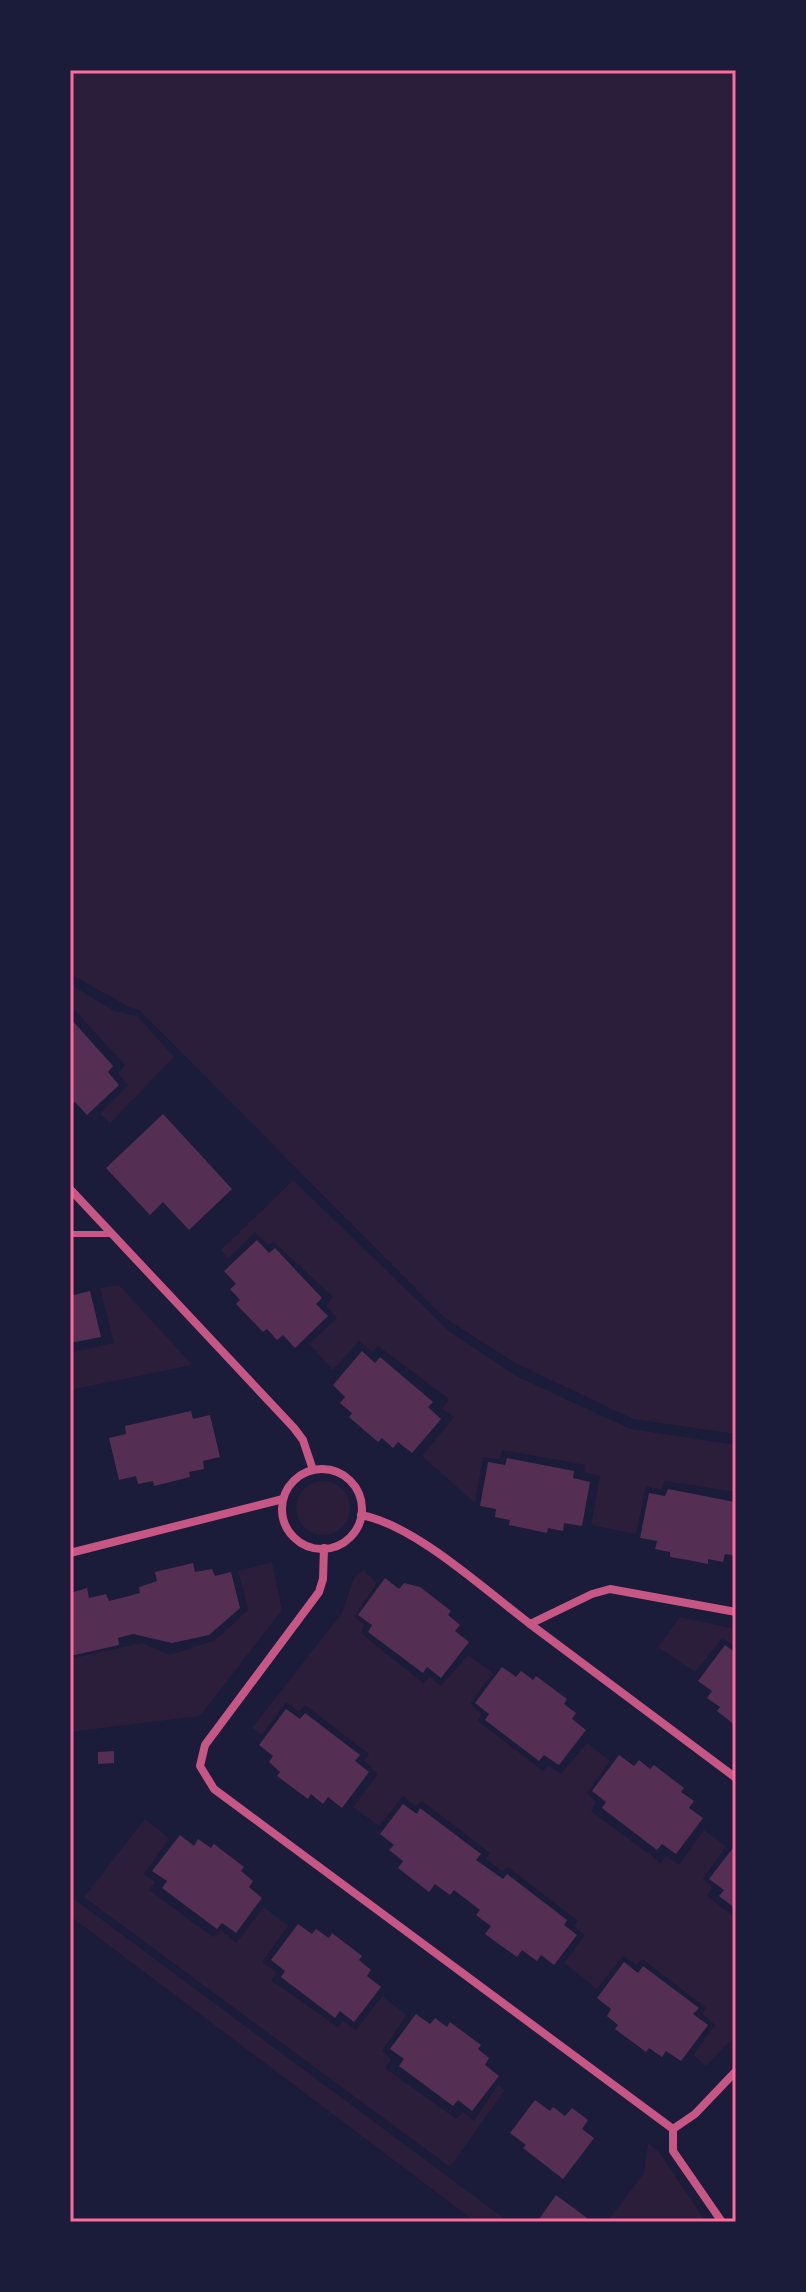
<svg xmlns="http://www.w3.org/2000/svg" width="806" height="2292" font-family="'Asap Condensed',sans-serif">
<rect width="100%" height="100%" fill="#1b1b3a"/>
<g fill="#2a1e3b">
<polygon points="70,70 736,70 736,1434 633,1419 515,1363 445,1318 139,1010 129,1007 70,974"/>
<polygon points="70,984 114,1011 137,1016 174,1057 110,1123 100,1114 128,1085 118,1074 125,1065 70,1005"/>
<polygon points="293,1180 450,1332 518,1377 631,1429 736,1445 736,1492 665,1481 661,1490 646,1486 636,1534 591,1525 600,1476 584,1472 585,1465 502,1450 500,1459 483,1457 475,1503 422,1456 454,1417 442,1409 449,1399 378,1346 372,1352 359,1341 333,1370 309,1344 337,1318 326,1306 333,1297 274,1242 268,1245 255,1232 228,1259 221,1250"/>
<polygon points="119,1285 192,1365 70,1390 70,1353 114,1343 100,1288"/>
<circle cx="323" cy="1508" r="27"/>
<polygon points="272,1562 282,1610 200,1716 70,1732 70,1659 142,1643 170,1655 215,1640 248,1610 238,1571"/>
<polygon points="363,1570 377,1583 354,1617 365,1625 361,1633 423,1683 430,1677 441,1686 468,1655 493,1673 470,1703 481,1714 478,1721 543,1771 548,1765 561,1774 587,1743 610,1761 587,1793 596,1802 591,1811 661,1863 666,1856 679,1865 704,1830 726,1846 703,1879 712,1887 707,1896 736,1918 736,2035 706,2066 693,2055 715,2025 702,2014 706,2008 642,1959 637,1965 623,1956 597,1989 564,1963 585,1935 574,1926 578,1921 508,1867 502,1871 486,1859 490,1853 422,1801 415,1806 403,1796 379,1826 353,1807 378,1774 364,1761 369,1754 305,1705 299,1712 286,1702 262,1735 252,1728 342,1613 354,1578"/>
<polygon points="680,1617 736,1629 736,1647 722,1638 695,1672 658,1647"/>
<polygon points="145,1819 169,1838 144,1874 155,1882 149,1890 213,1937 221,1930 236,1943 264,1907 288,1926 262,1962 277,1972 272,1981 338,2027 343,2021 356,2030 382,1996 407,2015 382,2051 391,2059 385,2068 456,2119 463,2112 474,2121 498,2085 505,2090 450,2167 84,1897"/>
<polygon points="70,1896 509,2222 476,2222 70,1916"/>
<polygon points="648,2143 659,2152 706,2222 607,2222 644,2173"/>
</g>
<g fill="#542f53">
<polygon points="70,1018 113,1066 108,1072 119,1085 87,1115 75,1102 70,1106"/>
<polygon points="163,1114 232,1189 189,1230 163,1202 150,1215 106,1168"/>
<polygon points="257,1240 269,1253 275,1248 322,1298 316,1304 328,1316 295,1348 283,1335 277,1340 267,1329 263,1332 236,1304 240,1300 230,1289 236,1284 224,1271"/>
<polygon points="90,1291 101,1337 70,1343 70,1296"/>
<polygon points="362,1351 375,1363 380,1357 433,1402 428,1407 441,1419 412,1453 398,1442 393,1448 382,1438 378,1442 349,1417 352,1413 340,1403 345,1397 333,1385"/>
<polygon points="191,1411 193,1419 210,1415 220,1457 203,1461 204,1469 189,1472 190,1477 154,1486 153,1481 138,1484 136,1476 119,1480 109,1438 126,1434 125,1426"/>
<polygon points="507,1458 574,1471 573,1478 590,1482 582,1526 564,1523 563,1531 548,1528 547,1533 509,1525 510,1520 495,1517 496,1509 480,1506 488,1462 505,1465"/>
<polygon points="668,1489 735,1502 736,1556 725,1554 723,1562 708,1559 708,1564 688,1560 670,1557 670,1552 655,1549 657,1541 640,1538 649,1493 665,1496"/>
<polygon points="193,1563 195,1572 212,1569 215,1576 231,1572 240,1608 209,1635 172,1643 133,1634 118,1638 119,1645 70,1656 70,1593 87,1588 89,1598 106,1594 109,1601 125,1597 140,1593 139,1587 157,1581 155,1572"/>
<polygon points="385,1578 399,1589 404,1583 420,1587 451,1611 448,1615 460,1625 455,1631 469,1642 441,1678 427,1667 423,1673 368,1632 372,1625 358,1615"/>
<polygon points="725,1645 736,1653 736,1726 717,1711 720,1707 707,1698 712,1691 698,1681"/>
<polygon points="502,1667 516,1677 521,1671 533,1680 536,1676 567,1699 564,1704 576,1713 572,1719 586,1730 559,1765 544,1755 539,1761 485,1720 489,1714 475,1703"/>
<polygon points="286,1709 300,1719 305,1713 360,1755 355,1761 369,1772 342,1808 328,1797 323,1804 311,1794 308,1799 277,1776 280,1772 269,1762 273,1756 259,1745"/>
<polygon points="114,1751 114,1763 98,1764 98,1752"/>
<polygon points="619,1755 634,1766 639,1760 650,1769 654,1765 684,1788 681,1792 694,1801 689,1808 703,1818 676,1854 662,1844 657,1850 602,1808 606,1802 592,1791"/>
<polygon points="403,1804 417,1814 420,1808 481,1854 476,1860 503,1879 507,1874 567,1920 564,1925 577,1935 554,1965 541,1955 537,1961 522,1950 517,1957 485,1934 491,1926 476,1915 480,1910 454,1890 450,1895 435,1884 429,1892 398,1868 403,1861 389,1850 394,1845 380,1834"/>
<polygon points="180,1835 194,1846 198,1839 211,1848 214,1844 244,1867 241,1871 253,1881 249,1887 262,1898 236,1933 222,1923 217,1929 162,1888 167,1881 152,1871"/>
<polygon points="736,1844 736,1909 719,1896 724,1890 709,1879"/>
<polygon points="298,1924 312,1934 316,1929 329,1938 332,1933 362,1956 359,1960 371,1970 367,1976 381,1987 354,2022 340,2011 335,2018 281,1977 285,1971 271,1960"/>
<polygon points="624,1962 638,1973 643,1966 699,2008 693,2014 708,2025 681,2061 666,2051 662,2057 649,2048 646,2052 615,2029 618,2025 607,2016 611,2009 597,1998"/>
<polygon points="416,2014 430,2024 435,2018 447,2027 450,2022 481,2045 478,2049 489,2058 485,2065 499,2076 472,2111 458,2100 453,2106 399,2066 404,2059 390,2049"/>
<polygon points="535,2100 550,2111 553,2107 565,2116 572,2108 588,2120 582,2129 594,2138 563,2179 523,2148 526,2145 510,2133"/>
<polygon points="556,2195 587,2218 584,2222 537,2222"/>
</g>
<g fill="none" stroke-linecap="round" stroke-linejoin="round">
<polyline stroke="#c65784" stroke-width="6" points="70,1234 111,1234"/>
<g stroke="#c65784" stroke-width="8">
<polyline points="70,1189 294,1428 303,1440 313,1470"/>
<circle cx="322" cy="1509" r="40"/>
<path d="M 361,1515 C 415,1525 485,1590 530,1624 L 592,1594 L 610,1589 L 736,1612"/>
<polyline points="324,1548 323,1579 319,1592 205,1745 200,1766 214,1789 673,2129"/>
<polyline points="70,1553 283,1499"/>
<polyline points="530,1624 736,1778"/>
<polyline points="722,2222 673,2151 673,2129 695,2114 736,2071"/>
</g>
</g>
<rect width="806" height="2292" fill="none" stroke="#1b1b3a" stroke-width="144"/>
<rect x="72" y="72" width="662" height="2148" fill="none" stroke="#ff6b9d" stroke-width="3"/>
</svg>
